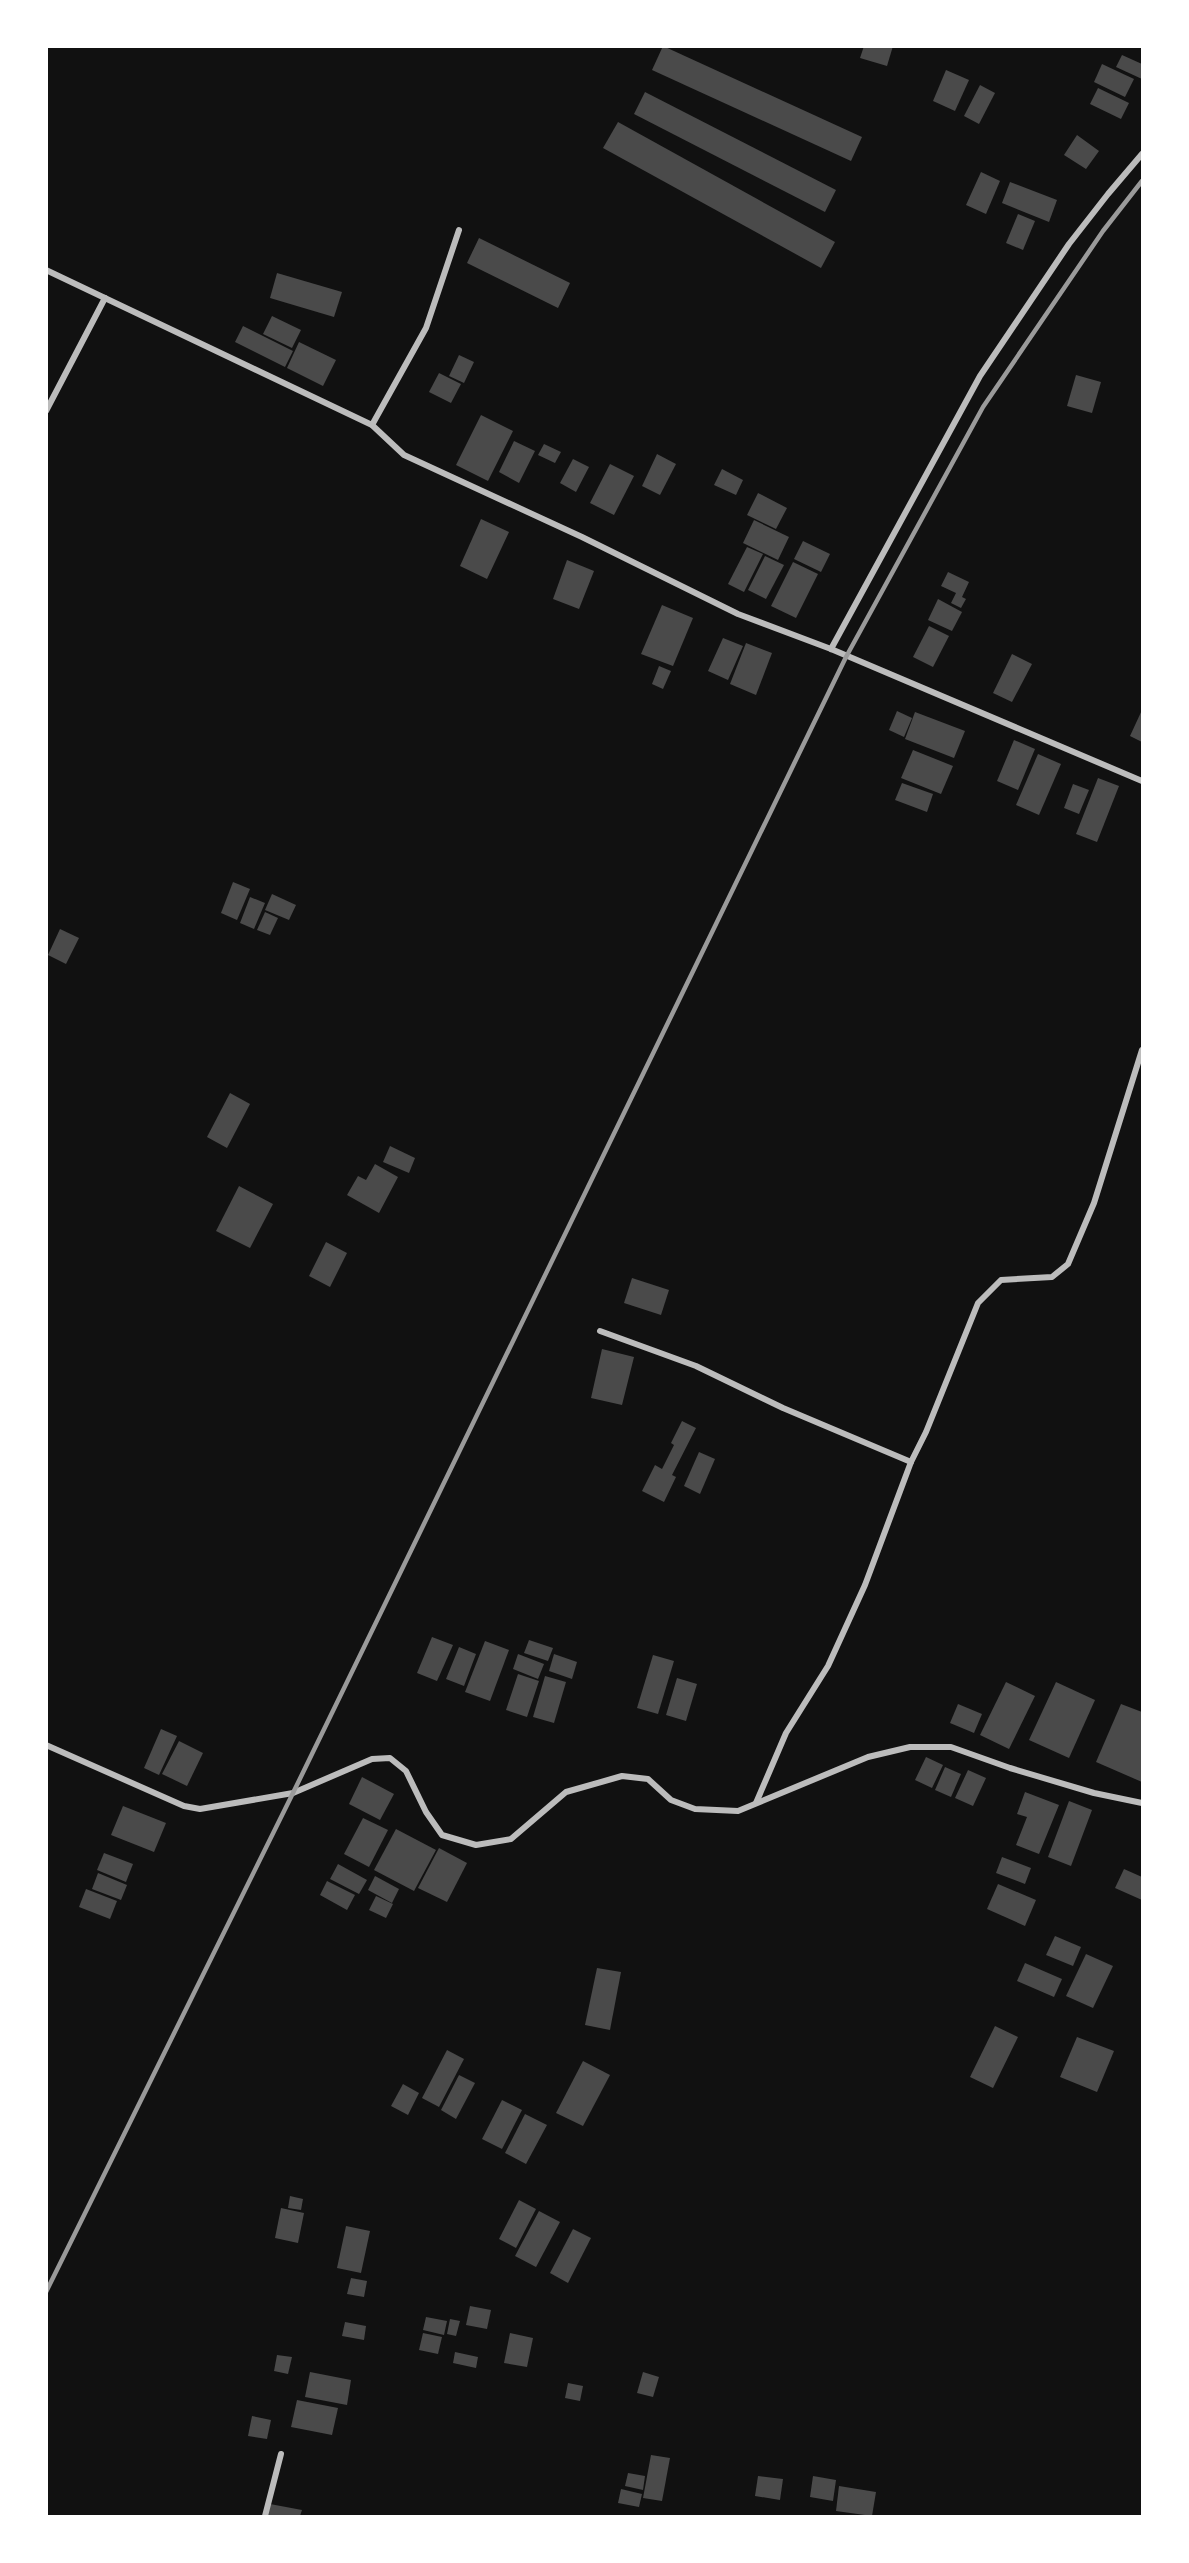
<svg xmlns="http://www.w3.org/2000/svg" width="1189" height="2563" font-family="'Titillium Web',sans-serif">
<rect width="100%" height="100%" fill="#111"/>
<g fill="#4a4a4a">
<polygon points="663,46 862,137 851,161 652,70"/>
<polygon points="864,46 893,46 887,66 860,58"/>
<polygon points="1122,55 1142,64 1142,79 1116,67"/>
<polygon points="1102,64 1134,79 1125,97 1094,82"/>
<polygon points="946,70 969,80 955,111 933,101"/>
<polygon points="980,85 995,93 979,124 964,116"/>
<polygon points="1098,88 1129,103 1121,119 1090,104"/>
<polygon points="645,92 836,190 825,212 634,114"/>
<polygon points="618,122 835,242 821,268 603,148"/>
<polygon points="1077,135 1099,151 1086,169 1064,155"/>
<polygon points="981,172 1000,181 986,214 966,205"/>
<polygon points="1010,182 1057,200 1049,222 1002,203"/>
<polygon points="1018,214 1035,221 1023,250 1006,243"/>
<polygon points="479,238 570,283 558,308 467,263"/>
<polygon points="277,273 342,292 334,317 270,298"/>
<polygon points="272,316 301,330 292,348 263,334"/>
<polygon points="243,326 293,351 285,367 235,342"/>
<polygon points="299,342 336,360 323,386 287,368"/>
<polygon points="459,355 474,362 464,383 449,376"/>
<polygon points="439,373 461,384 451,403 429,392"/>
<polygon points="1076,375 1101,382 1092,413 1067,406"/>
<polygon points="481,415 513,431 488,481 456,465"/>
<polygon points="514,441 535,451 519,483 499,472"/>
<polygon points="544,444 561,452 555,463 538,455"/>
<polygon points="657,454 676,464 660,495 642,486"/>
<polygon points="573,459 589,467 576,492 560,483"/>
<polygon points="610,464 634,476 614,515 590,503"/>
<polygon points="722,469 743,480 736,495 714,485"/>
<polygon points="758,493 787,508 776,529 747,515"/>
<polygon points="481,519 509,532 487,579 460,566"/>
<polygon points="754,520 789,537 778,560 743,543"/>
<polygon points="803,541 830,554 821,572 794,559"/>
<polygon points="747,547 763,554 744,592 728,584"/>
<polygon points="765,556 784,565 766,599 748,590"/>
<polygon points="567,560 594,571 579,609 553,599"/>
<polygon points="793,562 818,574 796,618 771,606"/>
<polygon points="948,572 969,582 962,597 966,599 961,608 951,603 956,593 941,586"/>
<polygon points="938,599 962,612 952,631 928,620"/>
<polygon points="662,605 693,618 673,666 641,654"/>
<polygon points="929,626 949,636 933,667 913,657"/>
<polygon points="723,638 743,646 728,680 708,671"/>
<polygon points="746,643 772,653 756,695 730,684"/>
<polygon points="1012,654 1032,664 1012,702 993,693"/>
<polygon points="659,666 671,671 663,689 652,684"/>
<polygon points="1142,710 1142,742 1130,736"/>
<polygon points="897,711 912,718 904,737 889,730"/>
<polygon points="915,712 965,731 954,758 905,739"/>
<polygon points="1014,740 1035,749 1018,790 997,781"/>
<polygon points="913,750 953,766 941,794 901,778"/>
<polygon points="1038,754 1061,764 1039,815 1016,805"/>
<polygon points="1098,778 1119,786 1097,842 1076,834"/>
<polygon points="902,783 933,794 927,812 895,800"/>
<polygon points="1073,784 1089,790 1079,814 1064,808"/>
<polygon points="233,882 250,889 237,920 221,913"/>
<polygon points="272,894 296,905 289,920 265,910"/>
<polygon points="250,897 265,903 254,929 240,923"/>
<polygon points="265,912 278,918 270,935 257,930"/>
<polygon points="60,929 79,938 66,964 48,955"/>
<polygon points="230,1093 250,1104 227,1148 207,1137"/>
<polygon points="390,1146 415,1158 409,1173 383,1162"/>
<polygon points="375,1164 398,1177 379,1213 347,1195 358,1176 366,1180"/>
<polygon points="239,1186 273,1204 250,1248 216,1231"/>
<polygon points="326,1242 347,1253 330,1287 309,1276"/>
<polygon points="632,1278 669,1290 661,1315 624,1303"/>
<polygon points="602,1349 634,1357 622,1405 591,1398"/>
<polygon points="682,1421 696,1428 672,1475 676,1477 664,1502 642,1491 655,1465 662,1469 674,1445 671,1443"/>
<polygon points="699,1452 715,1459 700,1494 684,1486"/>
<polygon points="432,1637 453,1645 437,1681 417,1673"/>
<polygon points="529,1640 553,1648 548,1661 524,1653"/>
<polygon points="485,1641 509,1650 490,1701 465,1692"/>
<polygon points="459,1647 476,1654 464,1686 446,1679"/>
<polygon points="518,1654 544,1664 538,1679 513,1669"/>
<polygon points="554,1654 577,1662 572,1679 549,1671"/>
<polygon points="653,1655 674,1661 658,1714 637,1708"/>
<polygon points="518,1674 539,1681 527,1717 506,1710"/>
<polygon points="545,1676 566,1682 554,1723 533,1717"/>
<polygon points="677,1678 697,1684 686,1721 666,1715"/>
<polygon points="1006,1682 1035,1696 1009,1749 980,1735"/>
<polygon points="1056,1682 1095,1700 1069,1758 1029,1740"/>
<polygon points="958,1704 982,1714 974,1733 950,1723"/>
<polygon points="1121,1704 1142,1712 1142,1782 1096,1762"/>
<polygon points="161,1729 177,1736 159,1775 144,1768"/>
<polygon points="179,1741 203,1753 187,1786 162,1774"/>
<polygon points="926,1757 943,1765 932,1788 915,1780"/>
<polygon points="945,1767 961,1774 951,1797 935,1790"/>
<polygon points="968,1770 986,1778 973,1806 955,1798"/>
<polygon points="362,1777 394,1794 380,1820 349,1804"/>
<polygon points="1025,1792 1059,1805 1039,1854 1016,1845 1027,1817 1017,1814"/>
<polygon points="1069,1801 1092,1810 1071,1866 1048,1857"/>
<polygon points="123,1806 166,1823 154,1852 111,1835"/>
<polygon points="363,1818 388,1830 369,1867 344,1854"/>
<polygon points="396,1829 436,1850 414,1891 374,1870"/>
<polygon points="439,1848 467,1863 447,1902 418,1888"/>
<polygon points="104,1853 133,1864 126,1882 97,1870"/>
<polygon points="1002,1857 1031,1868 1025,1884 996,1873"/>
<polygon points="338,1864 367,1880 359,1894 330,1879"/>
<polygon points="1124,1869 1142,1877 1142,1900 1115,1888"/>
<polygon points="98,1873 127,1885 121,1900 92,1889"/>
<polygon points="375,1876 399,1889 392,1903 368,1890"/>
<polygon points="327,1881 355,1895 347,1910 320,1895"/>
<polygon points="998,1884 1036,1900 1025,1926 987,1909"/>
<polygon points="86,1889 117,1901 110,1919 79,1907"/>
<polygon points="376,1896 393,1904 386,1918 369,1910"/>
<polygon points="1055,1936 1081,1947 1073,1966 1046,1955"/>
<polygon points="1086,1954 1113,1966 1093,2008 1066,1996"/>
<polygon points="1025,1963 1062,1979 1054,1997 1017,1981"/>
<polygon points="597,1968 621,1972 610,2030 585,2025"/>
<polygon points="995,2026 1018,2037 993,2088 970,2077"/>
<polygon points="1077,2037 1114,2051 1097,2092 1060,2077"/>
<polygon points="447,2050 464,2059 439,2107 422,2098"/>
<polygon points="583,2061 610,2075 583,2126 556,2113"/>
<polygon points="459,2075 475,2083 456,2119 441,2110"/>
<polygon points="403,2084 419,2093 408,2115 391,2106"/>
<polygon points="502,2100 522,2110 502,2149 482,2139"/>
<polygon points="525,2114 547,2125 526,2164 505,2153"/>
<polygon points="290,2196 303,2199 301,2210 288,2208"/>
<polygon points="519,2200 536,2209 516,2248 499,2239"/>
<polygon points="281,2208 304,2213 298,2243 275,2238"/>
<polygon points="539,2211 560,2222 536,2267 515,2256"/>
<polygon points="346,2226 370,2231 361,2273 337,2268"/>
<polygon points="573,2229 591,2238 568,2283 550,2273"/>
<polygon points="351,2278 367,2281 364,2297 347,2294"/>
<polygon points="470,2306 491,2310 487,2329 466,2325"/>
<polygon points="426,2317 447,2321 444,2335 423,2330"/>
<polygon points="450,2319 460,2321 456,2336 447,2334"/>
<polygon points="345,2322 366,2326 364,2340 342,2336"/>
<polygon points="423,2333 442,2337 438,2354 419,2350"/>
<polygon points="510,2333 533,2338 527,2367 504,2363"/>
<polygon points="455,2352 478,2357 476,2368 453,2363"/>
<polygon points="277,2355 292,2357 288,2374 274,2371"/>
<polygon points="310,2372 351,2380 347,2405 305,2397"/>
<polygon points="643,2372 659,2377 653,2397 637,2393"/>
<polygon points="568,2383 583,2386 580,2401 565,2398"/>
<polygon points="297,2400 338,2408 332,2435 291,2427"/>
<polygon points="252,2416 271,2420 267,2439 248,2436"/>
<polygon points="651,2455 670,2458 662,2501 643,2498"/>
<polygon points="628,2473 645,2476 643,2490 625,2486"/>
<polygon points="758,2476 783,2479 780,2500 755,2496"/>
<polygon points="813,2476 836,2480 833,2501 810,2497"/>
<polygon points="839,2486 876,2492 872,2516 836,2511"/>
<polygon points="621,2489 642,2494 639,2507 618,2503"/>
<polygon points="270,2504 302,2510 300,2516 267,2516"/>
</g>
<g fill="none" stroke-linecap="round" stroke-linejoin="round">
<g stroke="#bcbcbc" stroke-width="6">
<polyline points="46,270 372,425 404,455 582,537 738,614 831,649 1142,781"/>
<polyline points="46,411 105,298"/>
<polyline points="372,425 426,328 459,230"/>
<polyline points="831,649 980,376 1069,244 1108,194 1142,154"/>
<polyline points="600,1331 696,1366 783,1408 911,1462"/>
<polyline points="46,1745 184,1806 200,1809 293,1793 372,1759 390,1758 406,1771 426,1812 442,1835 476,1845 511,1839 566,1792 622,1776 648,1779 671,1800 695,1809 738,1811 868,1757 910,1747 951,1747 1010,1768 1094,1793 1142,1803"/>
<polyline points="756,1803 786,1733 828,1666 865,1585 911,1462 926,1432 978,1303 1001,1280 1052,1277 1068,1264 1094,1203 1142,1050"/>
<polyline points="265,2516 281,2454"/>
</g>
<polyline stroke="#9a9a9a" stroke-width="4.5" points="46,2292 293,1793 846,657 983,407 1103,231 1142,181"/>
</g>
<rect width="1189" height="2563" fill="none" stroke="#ffffff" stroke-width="96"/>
</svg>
